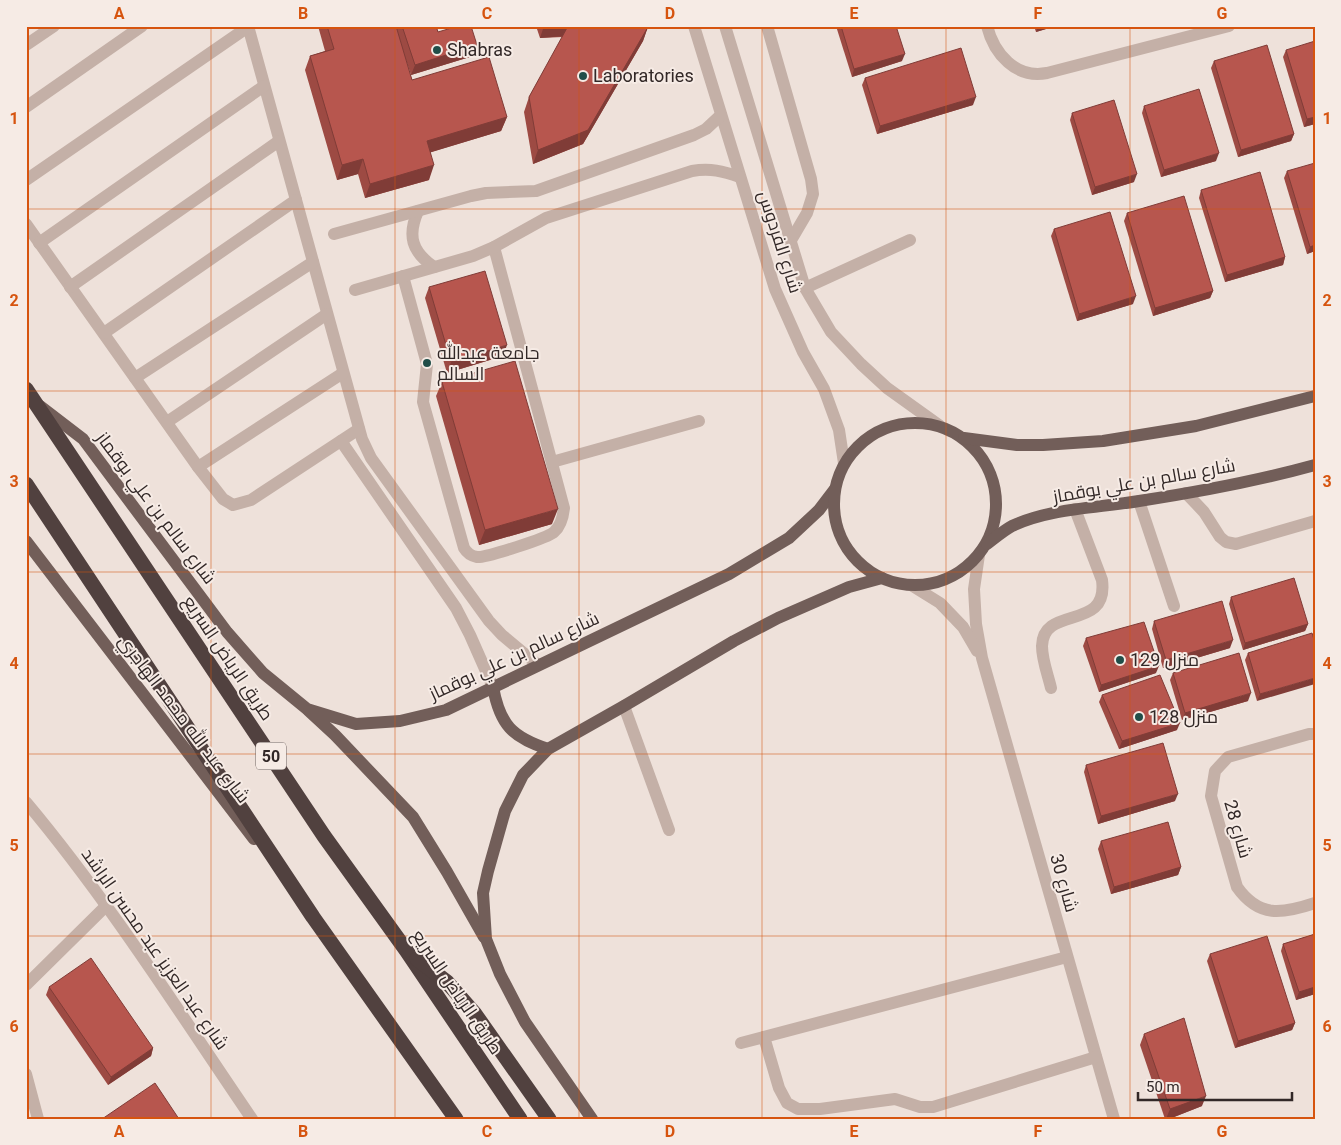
<svg xmlns="http://www.w3.org/2000/svg" width="1341" height="1145" font-family="Roboto,Cairo,sans-serif">
<rect width="100%" height="100%" fill="#eee1da"/>
<g fill="none" stroke-linecap="round" stroke-linejoin="round">
<g stroke="#c4b0a7" stroke-width="12">
<polyline points="248,26 362,439 371,458 489,621 502,635 538,665"/>
<polyline points="694,26 775,289 803,352 824,389 839,430 844,463"/>
<polyline points="725,26 805,288 831,332 861,364 887,388 940,426"/>
<polyline points="767,26 811,179 813,194 807,213 790,242"/>
<path d="M 987,26 C 994,54 1016,79 1047,73 L 1229,26"/>
<polyline points="26,45 54,26"/>
<polyline points="26,107 142,26"/>
<polyline points="26,180 248,27"/>
<path d="M 418,211 C 407,236 412,252 434,267"/>
<polyline points="26,224 198,467 223,499 233,505 251,500 359,429"/>
<polyline points="334,234 471,196 486,193 536,191 694,135 706,129 721,115"/>
<polyline points="39,243 264,86"/>
<path d="M 403,276 L 427,364 L 423,402 L 464,548 C 467,553 471,556 477,557 C 485,558 548,538 554,532 C 561,526 563,517 564,508 L 494,247"/>
<polyline points="70,287 279,141"/>
<polyline points="805,288 910,240"/>
<path d="M 355,290 L 473,256 L 494,247 L 546,218 L 692,171 C 710,168 723,171 740,177"/>
<polyline points="104,333 296,200"/>
<polyline points="135,378 313,262"/>
<polyline points="167,422 327,314"/>
<polyline points="341,441 456,608 470,635 493,687"/>
<polyline points="552,462 699,421"/>
<polyline points="198,467 343,373"/>
<polyline points="1186,493 1204,512 1220,537 1226,542 1236,544 1315,521"/>
<polyline points="1139,501 1174,606"/>
<polyline points="979,555 974,589 976,624 982,658 1114,1119"/>
<polyline points="911,585 940,603 963,627 977,651"/>
<path d="M 1051,688 C 1048,675 1042,660 1042,646 C 1043,604 1109,632 1102,580 L 1075,509"/>
<polyline points="624,706 669,830"/>
<path d="M 1315,734 L 1309,734 L 1228,757 L 1215,771 L 1211,796 L 1237,887 C 1259,918 1282,914 1315,903"/>
<path d="M 26,802 C 109,901 179,1012 252,1119"/>
<polyline points="26,985 106,906"/>
<polyline points="764,1037 779,1088 787,1103 798,1109 820,1109 895,1099 920,1107 933,1107 1096,1057"/>
<polyline points="741,1043 1067,957"/>
<polyline points="26,1074 38,1119"/>
</g>
<g stroke="#725e59" stroke-width="12">
<polyline points="40,406 83,439 227,632 263,673 307,709 356,724 400,721 446,710 729,574 789,538 819,510 835,489"/>
<circle cx="915" cy="504" r="81"/>
<polyline points="964,438 1017,445 1043,445 1103,441 1196,426 1315,396"/>
<polyline points="26,541 254,839"/>
<path d="M 987,544 C 995,538 1003,531 1012,526 C 1051,508 1097,508 1139,501 C 1198,492 1257,481 1315,465"/>
<path d="M 493,687 C 500,725 512,737 548,749"/>
<polyline points="309,711 335,735 413,817 447,872 484,937"/>
<polyline points="592,1119 525,1022 500,974 486,939 483,893 488,871 505,811 523,775 548,749 624,706 734,641 778,618 849,587 882,578"/>
</g>
<g stroke="#51413f" stroke-width="15">
<polyline points="26,389 324,836 406,950 520,1119"/>
<polyline points="26,484 313,917 456,1119"/>
<polyline points="417,959 447,982 475,1014 549,1119"/>
</g>
</g>
<g fill="#9d4a43">
<polygon points="318,26 436,26 438,32 477,45 473,56 411,75 405,57 412,80 507,117 501,131 431,152 429,180 365,198 358,174 337,180 305,70 310,56 325,51"/>
<polygon points="536,26 648,26 643,41 583,144 533,164 524,112 529,97 563,37 540,38"/>
<polygon points="836,26 896,26 902,61 852,77"/>
<polygon points="1034,26 1056,26 1036,32"/>
<polygon points="1286,50 1315,124 1304,127 1283,57"/>
<polygon points="1214,61 1294,134 1291,141 1238,157 1211,68"/>
<polygon points="865,78 973,105 877,134 862,85"/>
<polygon points="1144,106 1216,161 1161,177 1142,113"/>
<polygon points="1072,113 1134,182 1092,195 1070,120"/>
<polygon points="1287,171 1315,251 1307,254 1284,178"/>
<polygon points="1201,190 1285,257 1283,265 1225,282 1199,198"/>
<polygon points="1127,213 1213,291 1210,298 1153,316 1124,221"/>
<polygon points="1054,229 1133,304 1077,321 1051,236"/>
<polygon points="429,287 503,356 447,373 425,298"/>
<polygon points="442,382 552,524 479,545 436,396"/>
<polygon points="1231,597 1308,624 1305,631 1243,650 1229,604"/>
<polygon points="1154,621 1230,648 1163,668 1152,629"/>
<polygon points="1086,638 1156,673 1099,692 1083,646"/>
<polygon points="1315,643 1257,701 1245,660 1248,653"/>
<polygon points="1173,673 1248,701 1182,720 1170,680"/>
<polygon points="1102,695 1177,730 1119,749 1099,702"/>
<polygon points="1086,765 1175,801 1098,824 1084,772"/>
<polygon points="1101,841 1181,867 1178,875 1111,894 1098,849"/>
<polygon points="1315,934 1315,994 1296,1000 1281,951 1283,944"/>
<polygon points="1210,954 1295,1023 1292,1030 1235,1048 1207,961"/>
<polygon points="49,987 153,1048 151,1056 108,1085 46,995"/>
<polygon points="1144,1034 1202,1106 1169,1119 1165,1119 1140,1045"/>
</g>
<g fill="#803c37">
<polygon points="544,26 569,26 565,36 540,38"/>
<polygon points="1038,26 1056,26 1036,32"/>
<polygon points="648,27 643,41 583,144 533,164 538,150"/>
<polygon points="477,45 473,56 411,75 415,65"/>
<polygon points="905,54 902,61 852,77 854,69"/>
<polygon points="976,97 973,105 877,134 880,126"/>
<polygon points="507,117 501,131 422,155 427,141"/>
<polygon points="1315,117 1315,124 1304,127 1307,119"/>
<polygon points="1294,134 1291,141 1238,157 1241,150"/>
<polygon points="1219,153 1216,161 1161,177 1164,170"/>
<polygon points="363,159 358,174 337,180 342,165"/>
<polygon points="434,165 429,180 365,198 370,184"/>
<polygon points="1137,174 1134,182 1092,195 1095,187"/>
<polygon points="1315,245 1315,251 1307,254 1310,247"/>
<polygon points="1285,257 1283,265 1225,282 1227,275"/>
<polygon points="1213,291 1210,298 1153,316 1155,308"/>
<polygon points="1136,296 1133,304 1077,321 1079,314"/>
<polygon points="507,345 503,356 447,373 451,362"/>
<polygon points="558,509 552,524 479,545 485,530"/>
<polygon points="1308,624 1305,631 1243,650 1245,643"/>
<polygon points="1233,640 1230,648 1163,668 1166,660"/>
<polygon points="1159,666 1156,673 1099,692 1101,685"/>
<polygon points="1315,678 1315,684 1257,701 1260,694"/>
<polygon points="1251,693 1248,701 1182,720 1185,713"/>
<polygon points="1180,723 1177,730 1119,749 1122,741"/>
<polygon points="1178,794 1175,801 1098,824 1101,816"/>
<polygon points="1181,867 1178,875 1111,894 1114,887"/>
<polygon points="1315,987 1315,994 1296,1000 1299,992"/>
<polygon points="1295,1023 1292,1030 1235,1048 1238,1041"/>
<polygon points="153,1048 151,1056 108,1085 111,1077"/>
<polygon points="1206,1096 1202,1106 1169,1119 1166,1119 1170,1109"/>
</g>
<g fill="#b7564e" stroke="#803c37">
<polygon points="327,26 396,26 412,80 489,57 507,117 427,141 434,165 370,184 363,159 342,165 310,56 334,49"/>
<polygon points="402,26 436,26 438,32 458,26 471,26 477,45 415,65"/>
<polygon points="568,26 648,27 588,130 538,150 529,97"/>
<polygon points="841,26 896,26 905,54 854,69"/>
<polygon points="1315,41 1315,117 1307,119 1286,50"/>
<polygon points="1267,45 1294,134 1241,150 1214,61"/>
<polygon points="961,48 976,97 880,126 865,78"/>
<polygon points="1199,89 1219,153 1164,170 1144,106"/>
<polygon points="1114,100 1137,174 1095,187 1072,113"/>
<polygon points="1315,163 1315,245 1310,247 1287,171"/>
<polygon points="1260,172 1285,257 1227,275 1201,190"/>
<polygon points="1184,196 1213,291 1155,308 1127,213"/>
<polygon points="1110,212 1136,296 1079,314 1054,229"/>
<polygon points="485,271 507,345 451,362 429,287"/>
<polygon points="515,361 558,509 485,530 442,382"/>
<polygon points="1294,578 1308,624 1245,643 1231,597"/>
<polygon points="1222,601 1233,640 1166,660 1154,621"/>
<polygon points="1144,622 1159,666 1101,685 1086,638"/>
<polygon points="1312,633 1315,643 1315,678 1260,694 1248,653"/>
<polygon points="1239,653 1251,693 1185,713 1173,673"/>
<polygon points="1160,675 1180,723 1122,741 1102,695"/>
<polygon points="1163,743 1178,794 1101,816 1086,765"/>
<polygon points="1168,822 1181,867 1114,887 1101,841"/>
<polygon points="1315,934 1315,987 1299,992 1283,944"/>
<polygon points="1267,936 1295,1023 1238,1041 1210,954"/>
<polygon points="91,958 153,1048 111,1077 49,987"/>
<polygon points="1184,1018 1206,1096 1170,1109 1144,1034"/>
<polygon points="155,1083 179,1119 102,1119"/>
</g>
<path fill="none" stroke="#d6540f" stroke-width="1" stroke-opacity="0.55" d="M 211,26 L 211,1119M 395,26 L 395,1119M 579,26 L 579,1119M 762,26 L 762,1119M 946,26 L 946,1119M 1130,26 L 1130,1119M 26,209 L 1315,209M 26,391 L 1315,391M 26,572 L 1315,572M 26,754 L 1315,754M 26,936 L 1315,936"/>
<g fill="#214e49" stroke="#f6ebe5" stroke-width="2">
<circle cx="437" cy="50" r="5"/>
<circle cx="583" cy="76" r="5"/>
<circle cx="427" cy="363" r="5"/>
<circle cx="1120" cy="660" r="5"/>
<circle cx="1139" cy="717" r="5"/>
</g>
<g text-anchor="middle" stroke-width="4" stroke-linejoin="round" paint-order="stroke">
<rect fill="#f6ebe5" stroke="#6d6260" stroke-width="1" x="256" y="742.5" width="30" height="27" rx="4"/>
<g font-size="16" font-weight="bold" fill="#322827">
<text x="271" y="762">50</text>
</g>
<g font-size="18" fill="#322827" stroke="#f6ebe5" text-anchor="start">
<text x="447" y="56">Shabras</text>
<text x="593" y="82">Laboratories</text>
<text x="437" y="359">جامعة عبدالله<tspan x="437" dy="21">السالم</tspan></text>
<text x="1130" y="666">منزل 129</text>
<text x="1149" y="723">منزل 128</text>
</g>
<g font-size="18" fill="#322827" stroke="#f6ebe5">
<text transform="translate(780 242) rotate(72)" y="6">شارع الفردوس</text>
<text transform="translate(1144 481) rotate(-10)" y="6">شارع سالم بن علي بوقماز</text>
<text transform="translate(156 508) rotate(53)" y="6">شارع سالم بن علي بوقماز</text>
<text transform="translate(514 656) rotate(-25)" y="6">شارع سالم بن علي بوقماز</text>
<text transform="translate(228 658) rotate(56)" y="6">طريق الرياض السريع</text>
<text transform="translate(184 719) rotate(53)" y="6">شارع عبد الله محمد الهاجري</text>
<text transform="translate(1238 829) rotate(74)" y="6">شارع 28</text>
<text transform="translate(1064 883) rotate(74)" y="6">شارع 30</text>
<text transform="translate(155 949) rotate(55)" y="6">شارع عبد العزيز عبد محسن الراشد</text>
<text transform="translate(457 992) rotate(56)" y="6">طريق الرياض السريع</text>
</g>
</g>
<rect width="1341" height="1145" fill="none" stroke="#f6ebe5" stroke-width="55"/>
<path d="M1138 1092v8h154v-8" fill="none" stroke="#322827" stroke-width="2.5"/>
<text x="1146" y="1092" font-size="15" fill="#322827" stroke="#f6ebe5" stroke-width="4" paint-order="stroke">50 m</text>
<rect x="28" y="28" width="1286" height="1090" fill="none" stroke="#d6540f" stroke-width="2"/>
<g font-size="16" text-anchor="middle" font-weight="bold" fill="#d6540f">
<text x="119" y="19">A</text>
<text x="303" y="19">B</text>
<text x="487" y="19">C</text>
<text x="670" y="19">D</text>
<text x="854" y="19">E</text>
<text x="1038" y="19">F</text>
<text x="1222" y="19">G</text>
<text x="14" y="124">1</text>
<text x="1327" y="124">1</text>
<text x="14" y="306">2</text>
<text x="1327" y="306">2</text>
<text x="14" y="487">3</text>
<text x="1327" y="487">3</text>
<text x="14" y="669">4</text>
<text x="1327" y="669">4</text>
<text x="14" y="851">5</text>
<text x="1327" y="851">5</text>
<text x="14" y="1032">6</text>
<text x="1327" y="1032">6</text>
<text x="119" y="1137">A</text>
<text x="303" y="1137">B</text>
<text x="487" y="1137">C</text>
<text x="670" y="1137">D</text>
<text x="854" y="1137">E</text>
<text x="1038" y="1137">F</text>
<text x="1222" y="1137">G</text>
</g>
</svg>
